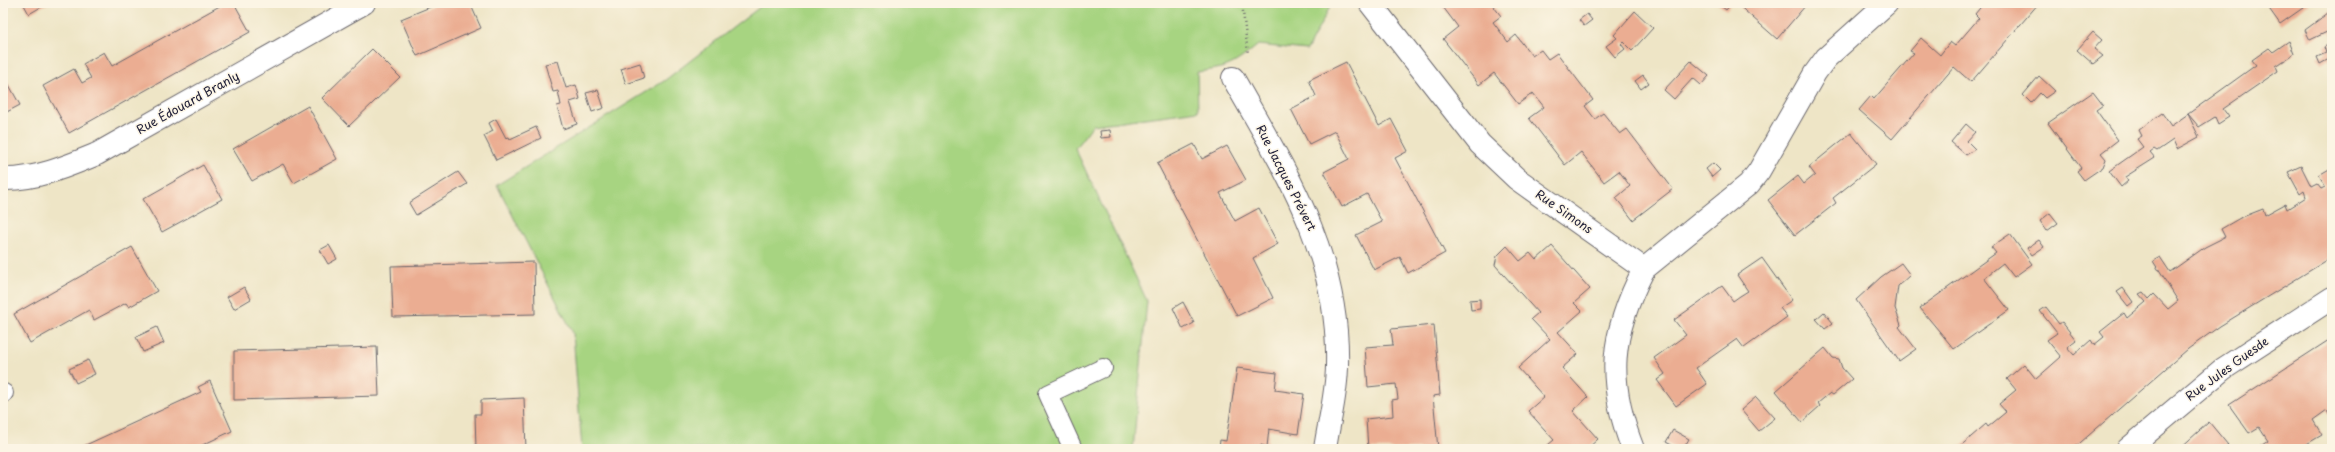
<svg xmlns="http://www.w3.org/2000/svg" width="2335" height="452" font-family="'Playpen Sans',sans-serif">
<rect width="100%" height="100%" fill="#fcf5e5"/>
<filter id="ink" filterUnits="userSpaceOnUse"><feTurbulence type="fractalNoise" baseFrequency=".025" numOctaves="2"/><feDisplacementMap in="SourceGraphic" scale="8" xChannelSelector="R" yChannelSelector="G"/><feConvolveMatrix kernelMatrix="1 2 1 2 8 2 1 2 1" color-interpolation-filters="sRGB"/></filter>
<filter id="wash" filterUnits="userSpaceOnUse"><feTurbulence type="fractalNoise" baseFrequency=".012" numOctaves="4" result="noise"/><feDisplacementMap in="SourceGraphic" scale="16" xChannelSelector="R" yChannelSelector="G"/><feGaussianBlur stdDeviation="0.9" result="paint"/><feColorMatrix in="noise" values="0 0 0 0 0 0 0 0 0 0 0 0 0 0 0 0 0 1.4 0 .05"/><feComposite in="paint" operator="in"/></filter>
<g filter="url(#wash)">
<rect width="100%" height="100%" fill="#eee5c6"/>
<path fill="#a7d481" stroke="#647b5e" d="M 765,3 L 1332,3 L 1307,50 L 1258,45 C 1234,65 1229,68 1197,72 L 1198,111 L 1093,125 L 1075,148 L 1147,301 L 1133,449 L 582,449 L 573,333 L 497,185 L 664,81 Z"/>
<g id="blocks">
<g fill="#ebad92">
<polygon points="23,3 48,3 29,14"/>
<polygon points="225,3 234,3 250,32 69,133 43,86 74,69 82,83 91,78 83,64 104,52 112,66"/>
<polygon points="440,3 470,3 481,28 417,56 401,19"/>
<polygon points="509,3 518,3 510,6"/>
<polygon points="1440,3 1491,3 1501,16 1493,22 1508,42 1516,35 1532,56 1541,50 1548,59 1557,53 1593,100 1585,106 1595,119 1603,113 1620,134 1627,129 1673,189 1633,220 1616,198 1630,186 1619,171 1604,182 1581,152 1565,165 1529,118 1544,107 1533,93 1518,104 1494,73 1479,85 1443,39 1458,27"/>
<polygon points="1717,3 1732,3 1726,10"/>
<polygon points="1736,3 1803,3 1806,5 1777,39"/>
<polygon points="1984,3 2039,3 1971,82 1954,67 1892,139 1859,110 1871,96 1874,99 1914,53 1910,51 1921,38 1940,55 1950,42 1955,46 1979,18 1975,14"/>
<polygon points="2265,3 2310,3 2280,24"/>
<polygon points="2332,10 2332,39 2329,31 2310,40 2305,30"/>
<polygon points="1635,11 1653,28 1632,51 1623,42 1621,44 1625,49 1615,57 1606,46 1617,38 1614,35"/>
<polygon points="1587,14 1592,20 1584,26 1579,20"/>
<polygon points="2093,32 2102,40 2094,49 2103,56 2093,64 2077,50"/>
<polygon points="2289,41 2294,54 2276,66 2278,71 2223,109 2229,117 2218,124 2215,117 2199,127 2188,114 2256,65 2252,60 2269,48 2273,52"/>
<polygon points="2332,43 2332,66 2329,59 2320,64 2317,57 2326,53 2324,47"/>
<polygon points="372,49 400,77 349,126 322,98"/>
<polygon points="558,61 566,88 576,85 580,99 570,102 577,124 563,129 557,106 561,105 558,91 553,92 545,64"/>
<polygon points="1691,61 1709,76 1701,85 1693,78 1674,99 1664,90"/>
<polygon points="1346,62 1379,126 1391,119 1408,151 1395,158 1445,253 1408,273 1400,257 1374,270 1356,235 1382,222 1367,194 1342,207 1324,172 1349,159 1335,131 1309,144 1291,109 1316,96 1309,80"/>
<polygon points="640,63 644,78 626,84 621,69"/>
<polygon points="3,74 20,105 3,114"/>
<polygon points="1643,75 1649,83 1641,89 1635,81"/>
<polygon points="2039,76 2055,91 2045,98 2040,93 2031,103 2023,95"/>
<polygon points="598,90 604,108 592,112 586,93"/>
<polygon points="2093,92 2103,105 2096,110 2118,140 2101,153 2106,159 2103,167 2084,180 2077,171 2081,168 2048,123"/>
<polygon points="308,106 337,159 294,183 283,164 252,181 233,149"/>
<polygon points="2162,113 2171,126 2188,114 2199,137 2177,149 2173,140 2157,151 2154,149 2150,152 2155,158 2125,177 2128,181 2121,187 2109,171 2143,147 2137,139 2142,136 2139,130"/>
<polygon points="496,119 506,138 509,137 510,139 536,127 541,138 496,160 484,136 493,131 489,123"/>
<polygon points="1966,124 1975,132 1967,141 1975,149 1966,155 1951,142"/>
<polygon points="1110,130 1111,137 1101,138 1100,131"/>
<polygon points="1851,133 1876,164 1833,198 1836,203 1795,235 1768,200 1798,176 1804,184 1815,175 1809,167"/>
<polygon points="1194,144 1202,159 1227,146 1246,180 1220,193 1235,221 1259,208 1278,244 1253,258 1273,298 1237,316 1157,163"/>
<polygon points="1713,163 1720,170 1712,177 1706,169"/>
<polygon points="203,165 222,199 162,232 143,199"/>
<polygon points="2301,166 2311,186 2317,183 2321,188 2325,186 2319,175 2331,168 2332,169 2332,257 2220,326 2188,349 2073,449 1957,449 1986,424 1988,427 2006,412 1999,404 2016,390 2007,379 2024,364 2036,379 2061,357 2047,340 2057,333 2040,311 2046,307 2059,324 2062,322 2076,340 2067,347 2074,355 2091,340 2094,345 2104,337 2100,332 2124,313 2127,318 2146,302 2139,294 2143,292 2149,299 2154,294 2168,309 2178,301 2153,261 2160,257 2170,272 2205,247 2225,237 2221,229 2240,218 2263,209 2265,215 2285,204 2287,209 2303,199 2306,197 2304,191 2300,194 2288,172"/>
<polygon points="458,172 467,184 416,215 409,203"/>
<polygon points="2050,213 2058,223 2047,231 2040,221"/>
<polygon points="2010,234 2032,264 2014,277 2003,263 1984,278 2009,310 1954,349 1920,308 1996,253 1991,247"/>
<polygon points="2039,240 2044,247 2032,255 2027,248"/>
<polygon points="329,245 337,259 328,264 320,250"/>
<polygon points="1507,246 1520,261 1530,253 1536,260 1552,246 1590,289 1574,303 1582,311 1558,332 1578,354 1562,368 1588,397 1573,411 1598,439 1587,449 1543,449 1554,440 1528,411 1544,397 1518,368 1550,339 1531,319 1538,313 1495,265 1497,256"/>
<polygon points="132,247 157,291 129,307 126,303 94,320 89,310 30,343 14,314"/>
<polygon points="1762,258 1792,300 1780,308 1787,317 1744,348 1737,339 1696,368 1707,384 1676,406 1657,380 1665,374 1654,358 1686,335 1674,320 1722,286 1733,301 1740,296 1748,291 1737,275"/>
<polygon points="534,262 535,314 393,317 391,266"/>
<polygon points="1901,263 1910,275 1898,286 1895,308 1901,325 1899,327 1916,349 1899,361 1856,300 1881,277"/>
<polygon points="244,287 251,299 234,309 227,297"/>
<polygon points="2123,288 2133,302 2128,306 2117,292"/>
<polygon points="1480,299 1480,309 1471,310 1470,300"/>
<polygon points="1183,302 1194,323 1183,329 1173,308"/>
<polygon points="1824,312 1833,323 1825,329 1816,319"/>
<polygon points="1434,325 1440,395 1433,396 1438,449 1368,449 1366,419 1393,416 1392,400 1398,399 1396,384 1368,387 1365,347 1393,345 1391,329"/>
<polygon points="157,327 164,343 143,352 136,337"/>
<polygon points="2332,338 2332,418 2327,410 2313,420 2322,435 2298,449 2261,449 2259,447 2268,441 2259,427 2249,433 2229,405"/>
<polygon points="377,347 379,396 234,400 234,351"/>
<polygon points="1825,348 1833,358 1839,359 1842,368 1852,379 1833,395 1830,393 1818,403 1820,406 1802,422 1776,391"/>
<polygon points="88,360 95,374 76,383 69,369"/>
<polygon points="1237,368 1277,373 1275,390 1304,394 1298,434 1269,429 1267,447 1261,445 1260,449 1219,449 1220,440 1226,441"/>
<polygon points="210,381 232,431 194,449 77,449 201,392 198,387"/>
<polygon points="1756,397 1775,418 1759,431 1741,410"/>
<polygon points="524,398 526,449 476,449 475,414 481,414 481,400"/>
<polygon points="2209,422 2228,445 2224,449 2179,449"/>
<polygon points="1673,430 1689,439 1683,449 1679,449 1666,442"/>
</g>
</g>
</g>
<g filter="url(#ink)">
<use href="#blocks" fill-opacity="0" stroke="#69666c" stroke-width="1"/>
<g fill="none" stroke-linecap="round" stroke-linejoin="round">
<defs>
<g id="lane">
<polyline points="3,394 4,393"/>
<polyline points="1073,449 1048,394 1103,368"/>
</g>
<g id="street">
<path d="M 1370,3 L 1480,144 L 1517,179 L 1644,269 C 1610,335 1606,380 1633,449"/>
<path d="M 1233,78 C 1285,170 1340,255 1337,365 C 1337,393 1329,421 1325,449"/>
<path d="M 3,179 C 35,180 68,166 97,154 L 364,3"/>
<polyline points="1644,269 1749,184 1759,171 1815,73 1826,58 1887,3"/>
</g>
<polyline id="secondary" points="2128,449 2223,369 2332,298"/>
</defs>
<use href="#lane" stroke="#69666c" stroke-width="20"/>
<use href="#street" stroke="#69666c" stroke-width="24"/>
<use href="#secondary" stroke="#69666c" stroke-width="24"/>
<polyline stroke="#69666c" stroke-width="2.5" stroke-dasharray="1 3" stroke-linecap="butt" points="1242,3 1248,54"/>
<use href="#lane" stroke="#fff" stroke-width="18"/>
<use href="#street" stroke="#fff" stroke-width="22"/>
<use href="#secondary" stroke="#fff" stroke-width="22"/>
</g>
</g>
<g text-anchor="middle" stroke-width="3" stroke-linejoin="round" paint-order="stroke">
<g font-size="12" fill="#22223b" stroke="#fcf5e5">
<text transform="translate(188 103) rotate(-29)" y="4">Rue Édouard Branly</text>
<text transform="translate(1286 178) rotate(63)" y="4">Rue Jacques Prévert</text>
<text transform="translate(1564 212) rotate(35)" y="4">Rue Simons</text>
<text transform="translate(2227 369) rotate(-36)" y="4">Rue Jules Guesde</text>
</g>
</g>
<rect width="2335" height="452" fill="none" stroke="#fcf5e5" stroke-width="16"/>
</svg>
